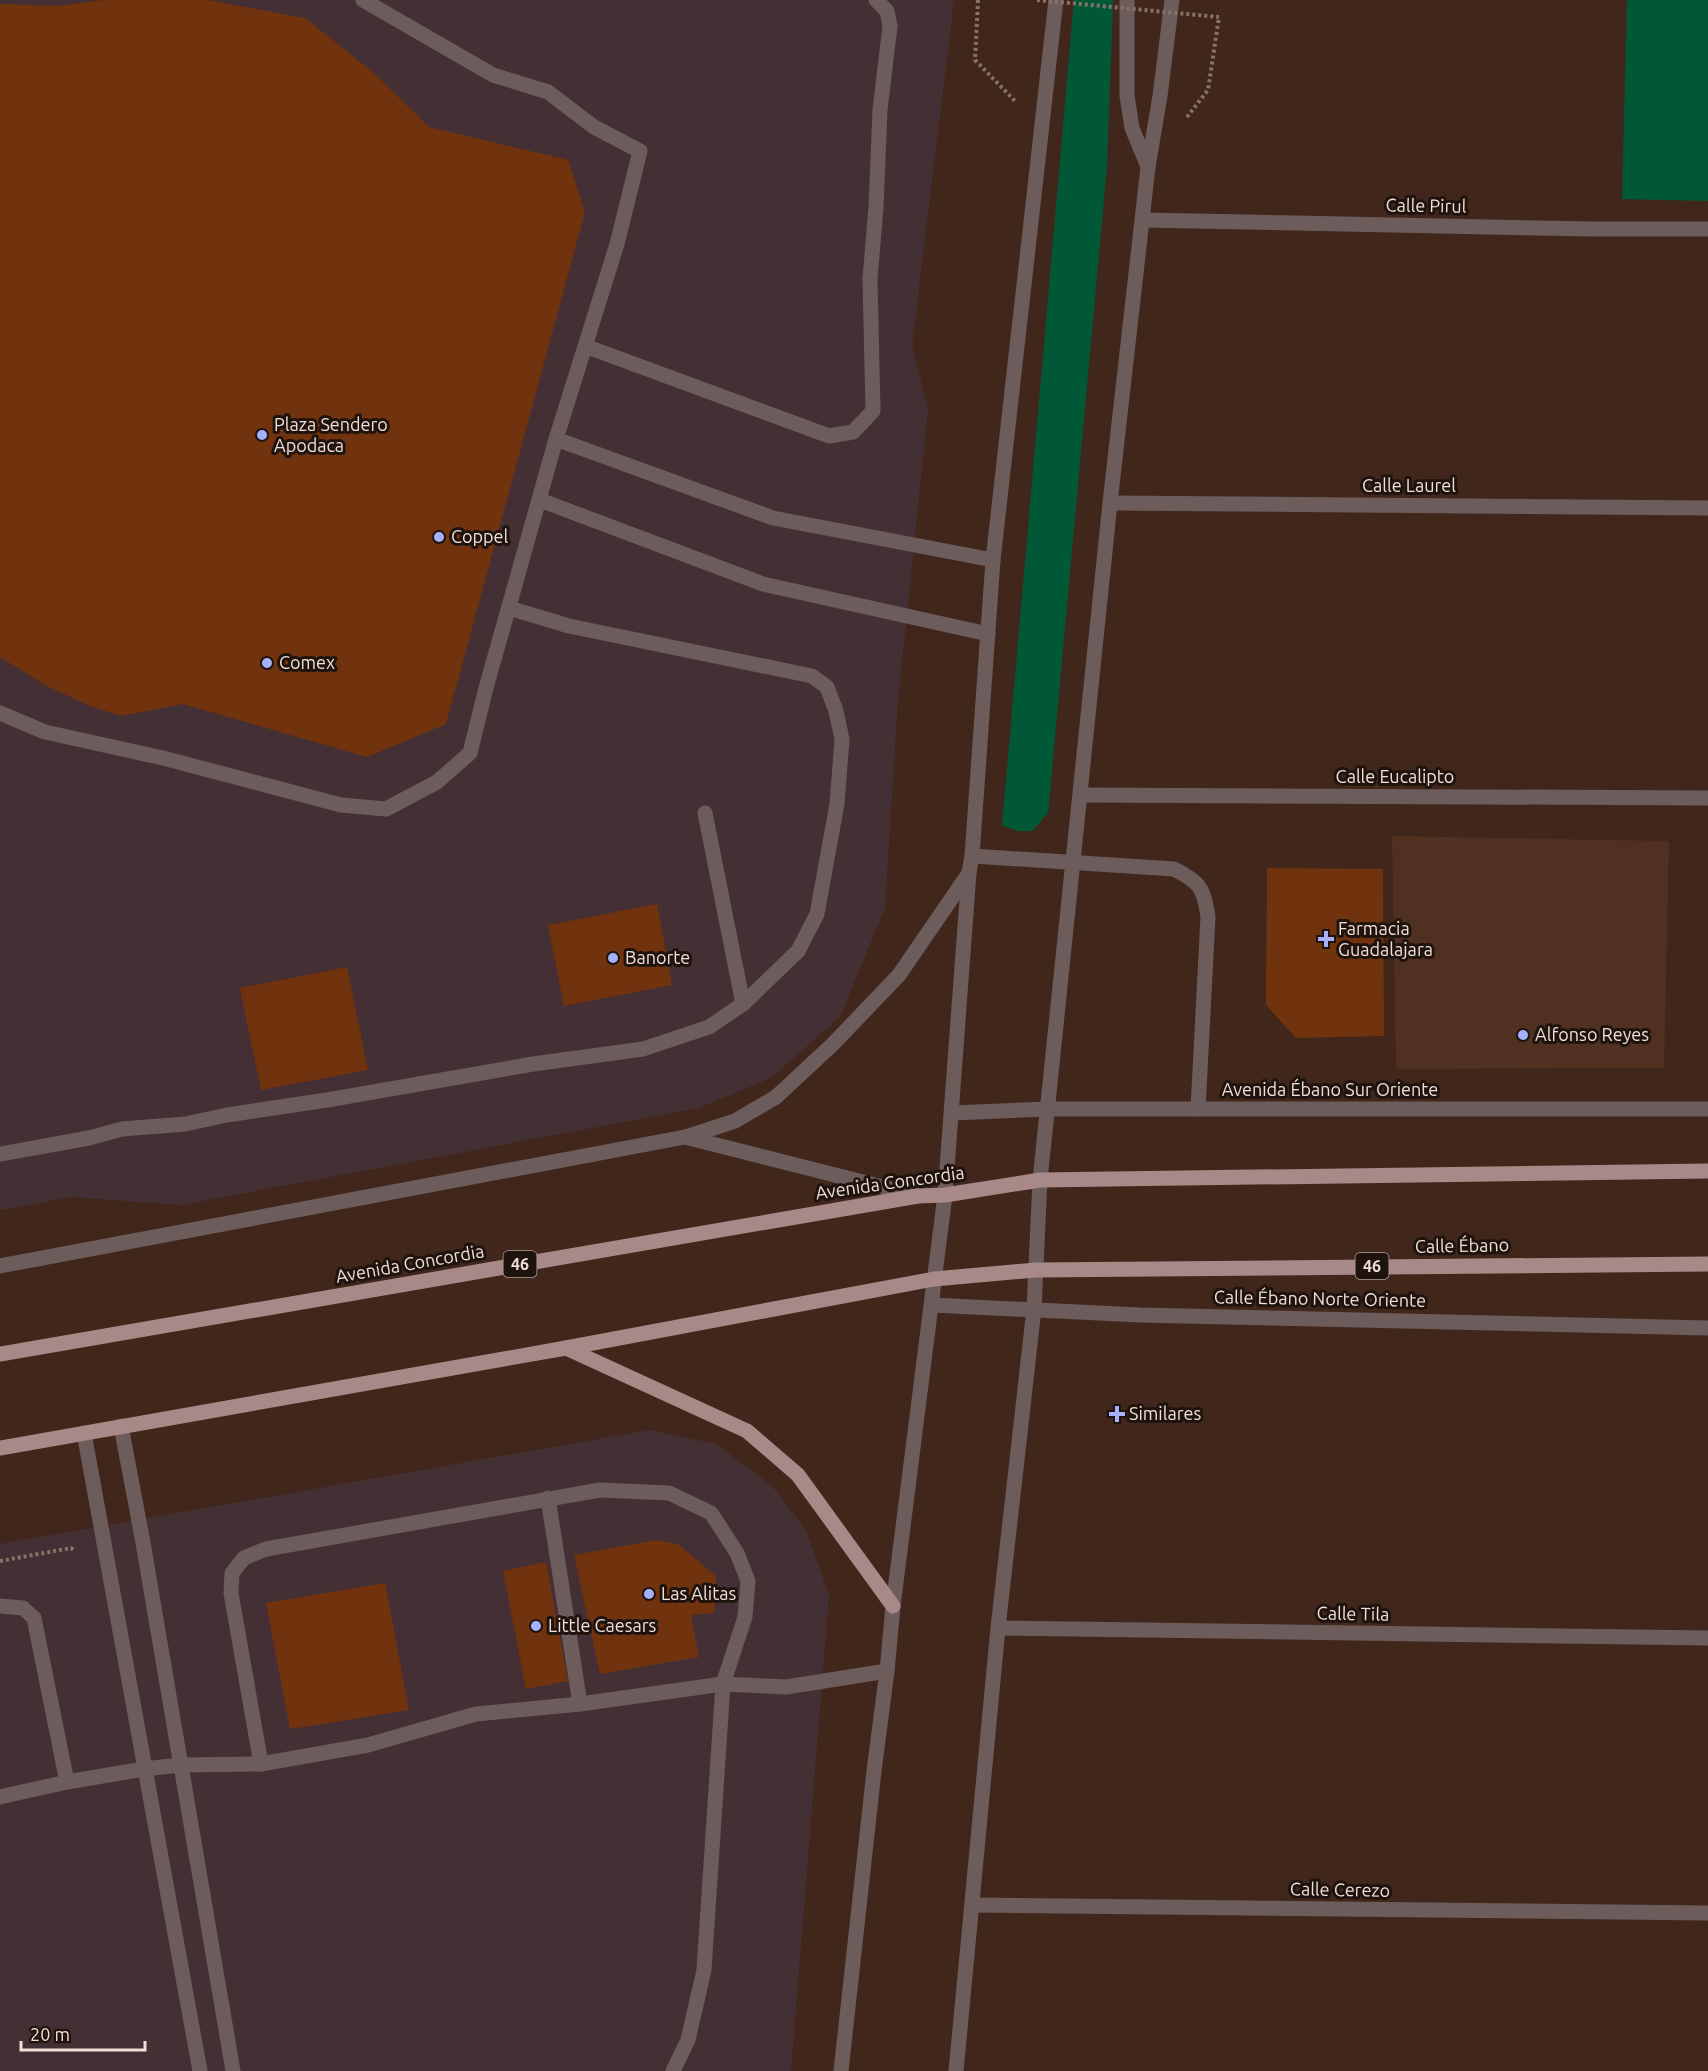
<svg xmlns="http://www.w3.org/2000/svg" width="1708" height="2071" font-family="Ubuntu,sans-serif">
<rect width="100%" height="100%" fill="#41271b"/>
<g fill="#443034">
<polygon points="0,0 954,0 912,346 928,410 898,700 885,908 840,1017 771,1078 699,1108 181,1205 72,1197 0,1210"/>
<polygon points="650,1430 716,1444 772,1486 806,1530 829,1595 791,2071 0,2071 0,1544"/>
</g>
<polygon fill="#4f3021" points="1392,836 1669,841 1664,1068 1396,1069"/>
<g fill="#005836">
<polygon points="1074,0 1113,0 1107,167 1048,813 1032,831 1018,831 1002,826"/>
<polygon points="1627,0 1708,0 1708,201 1622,199"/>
</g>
<g fill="#71320e">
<polygon points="104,0 208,0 305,18 374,73 429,127 568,160 585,212 446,724 367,757 183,704 121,716 90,706 47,686 0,657 0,4 58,6"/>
<polygon points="1267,868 1383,869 1384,1036 1296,1038 1266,1005"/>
<polygon points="657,904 672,985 564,1006 548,925"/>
<polygon points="347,967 368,1070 261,1090 240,988"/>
<polygon points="657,1540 678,1544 716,1576 714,1613 691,1615 699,1657 600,1674 574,1555"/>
<polygon points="546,1562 568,1681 526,1689 503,1571"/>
<polygon points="385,1583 409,1710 290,1729 266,1603"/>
</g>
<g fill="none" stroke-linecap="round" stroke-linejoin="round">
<g stroke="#887268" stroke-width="4" stroke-dasharray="3 3" stroke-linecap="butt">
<polyline points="978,0 975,60 1015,101"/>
<polyline points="1187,117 1208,90 1219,17"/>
<polyline points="0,1561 71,1548 75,1551"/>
</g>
<g stroke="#6c5c5c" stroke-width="15">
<polyline points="1127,0 1127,96 1132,128 1148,167"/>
<polyline points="1142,220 1592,229 1708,229"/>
<polyline points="585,346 829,436 853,432 873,411 870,279 876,207 880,110 890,26 887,11 876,0"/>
<polyline points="556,439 773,518 993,560"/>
<polyline points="540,500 763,584 988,634"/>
<polyline points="1110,503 1708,508"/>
<polyline points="0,713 45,732 163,758 341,805 386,809 437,782 470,753 486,688 556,439 617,244 640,151 594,127 548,92 493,75 363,0"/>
<polyline points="1081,795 1708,798"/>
<polyline points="705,813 743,1004"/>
<path d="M 972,856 L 1174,869 C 1200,882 1204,888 1208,917 L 1198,1109"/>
<polyline points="952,1113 1048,1109 1708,1109"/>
<polyline points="686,1137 735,1121 776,1097 833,1044 899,975 969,873"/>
<polyline points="0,1154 89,1138 122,1129 185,1124 227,1115 327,1100 533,1064 643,1049 709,1027 743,1004 798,951 817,914 837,804 842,739 836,711 827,687 812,676 569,626 509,608"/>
<polyline points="0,1266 685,1137 918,1196"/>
<polyline points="932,1305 1140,1315 1708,1328"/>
<polyline points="121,1426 142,1537 233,2071"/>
<polyline points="84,1433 200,2071"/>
<polyline points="548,1498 580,1704"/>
<polyline points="0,1606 23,1608 34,1618 67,1782"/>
<polyline points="998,1628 1708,1638"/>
<polyline points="261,1764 231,1593 232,1573 244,1558 266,1549 600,1490 669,1493 711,1513 737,1553 748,1581 745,1617 723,1684 704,1970 688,2040 673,2071"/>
<polyline points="0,1797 67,1782 144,1769 180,1765 261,1764 368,1745 476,1714 580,1704 723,1684 786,1687 887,1671"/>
<polyline points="972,1905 1708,1913"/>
<polyline points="841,2071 874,1771 887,1671 893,1606 945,1195 969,873 972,856 993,560 1056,0"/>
<polyline points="956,2071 998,1628 1034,1309 1040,1180 1110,503 1148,167 1160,96 1172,0"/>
</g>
<g stroke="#a88988" stroke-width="15">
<polyline points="566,1348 747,1431 798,1475 893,1606"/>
<polyline points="0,1354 918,1196 945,1195 1040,1180 1708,1171"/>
<polyline points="0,1448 566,1348 934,1279 1036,1270 1708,1264"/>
</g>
<polyline stroke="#887268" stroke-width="4" stroke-dasharray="3 3" stroke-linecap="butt" points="1037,0 1219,17"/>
</g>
<g fill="#a6b1fc" stroke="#1f130e" stroke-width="2">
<circle cx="262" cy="435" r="6"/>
<circle cx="439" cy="537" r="6"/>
<circle cx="267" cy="663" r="6"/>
<path d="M1323 930h6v6h6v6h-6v6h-6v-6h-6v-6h6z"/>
<circle cx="613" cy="958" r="6"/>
<circle cx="1523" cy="1035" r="6"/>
<path d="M1114 1405h6v6h6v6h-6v6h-6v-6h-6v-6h6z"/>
<circle cx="649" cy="1594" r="6"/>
<circle cx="536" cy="1626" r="6"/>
</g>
<g text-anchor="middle" stroke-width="6" stroke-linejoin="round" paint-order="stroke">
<g fill="#1f130e" stroke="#b1a29b" stroke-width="1.5">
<rect x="503.5" y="1251" width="33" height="26" rx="4.5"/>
<rect x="1355.5" y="1253" width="33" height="26" rx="4.5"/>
</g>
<g font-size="16" font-weight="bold" fill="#f0dfd7">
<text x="520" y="1270">46</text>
<text x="1372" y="1272">46</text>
</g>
<g font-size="18" fill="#f0dfd7" stroke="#1f130e">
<text transform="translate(1426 206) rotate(1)" y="6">Calle Pirul</text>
<text x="1409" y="492">Calle Laurel</text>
<text x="1395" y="783">Calle Eucalipto</text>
<text x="1330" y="1096">Avenida Ébano Sur Oriente</text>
<text transform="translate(890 1183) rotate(-8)" y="6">Avenida Concordia</text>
<text transform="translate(1462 1246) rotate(-1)" y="6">Calle Ébano</text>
<text transform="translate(410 1264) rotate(-10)" y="6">Avenida Concordia</text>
<text transform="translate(1320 1299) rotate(1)" y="6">Calle Ébano Norte Oriente</text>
<text transform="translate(1353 1614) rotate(1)" y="6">Calle Tila</text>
<text transform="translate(1340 1890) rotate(1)" y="6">Calle Cerezo</text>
</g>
<g font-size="18" fill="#f0dfd7" stroke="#1f130e" text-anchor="start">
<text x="274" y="431">Plaza Sendero<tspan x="274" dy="21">Apodaca</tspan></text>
<text x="451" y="543">Coppel</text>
<text x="279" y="669">Comex</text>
<text x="1338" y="935">Farmacia<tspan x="1338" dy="21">Guadalajara</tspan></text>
<text x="625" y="964">Banorte</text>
<text x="1535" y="1041">Alfonso Reyes</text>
<text x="1129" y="1420">Similares</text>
<text x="661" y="1600">Las Alitas</text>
<text x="548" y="1632">Little Caesars</text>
</g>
</g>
<path d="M21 2041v9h124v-9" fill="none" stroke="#f0dfd7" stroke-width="3"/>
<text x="30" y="2041" font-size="18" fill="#f0dfd7" stroke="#1f130e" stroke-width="4.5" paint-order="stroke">20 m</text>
</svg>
